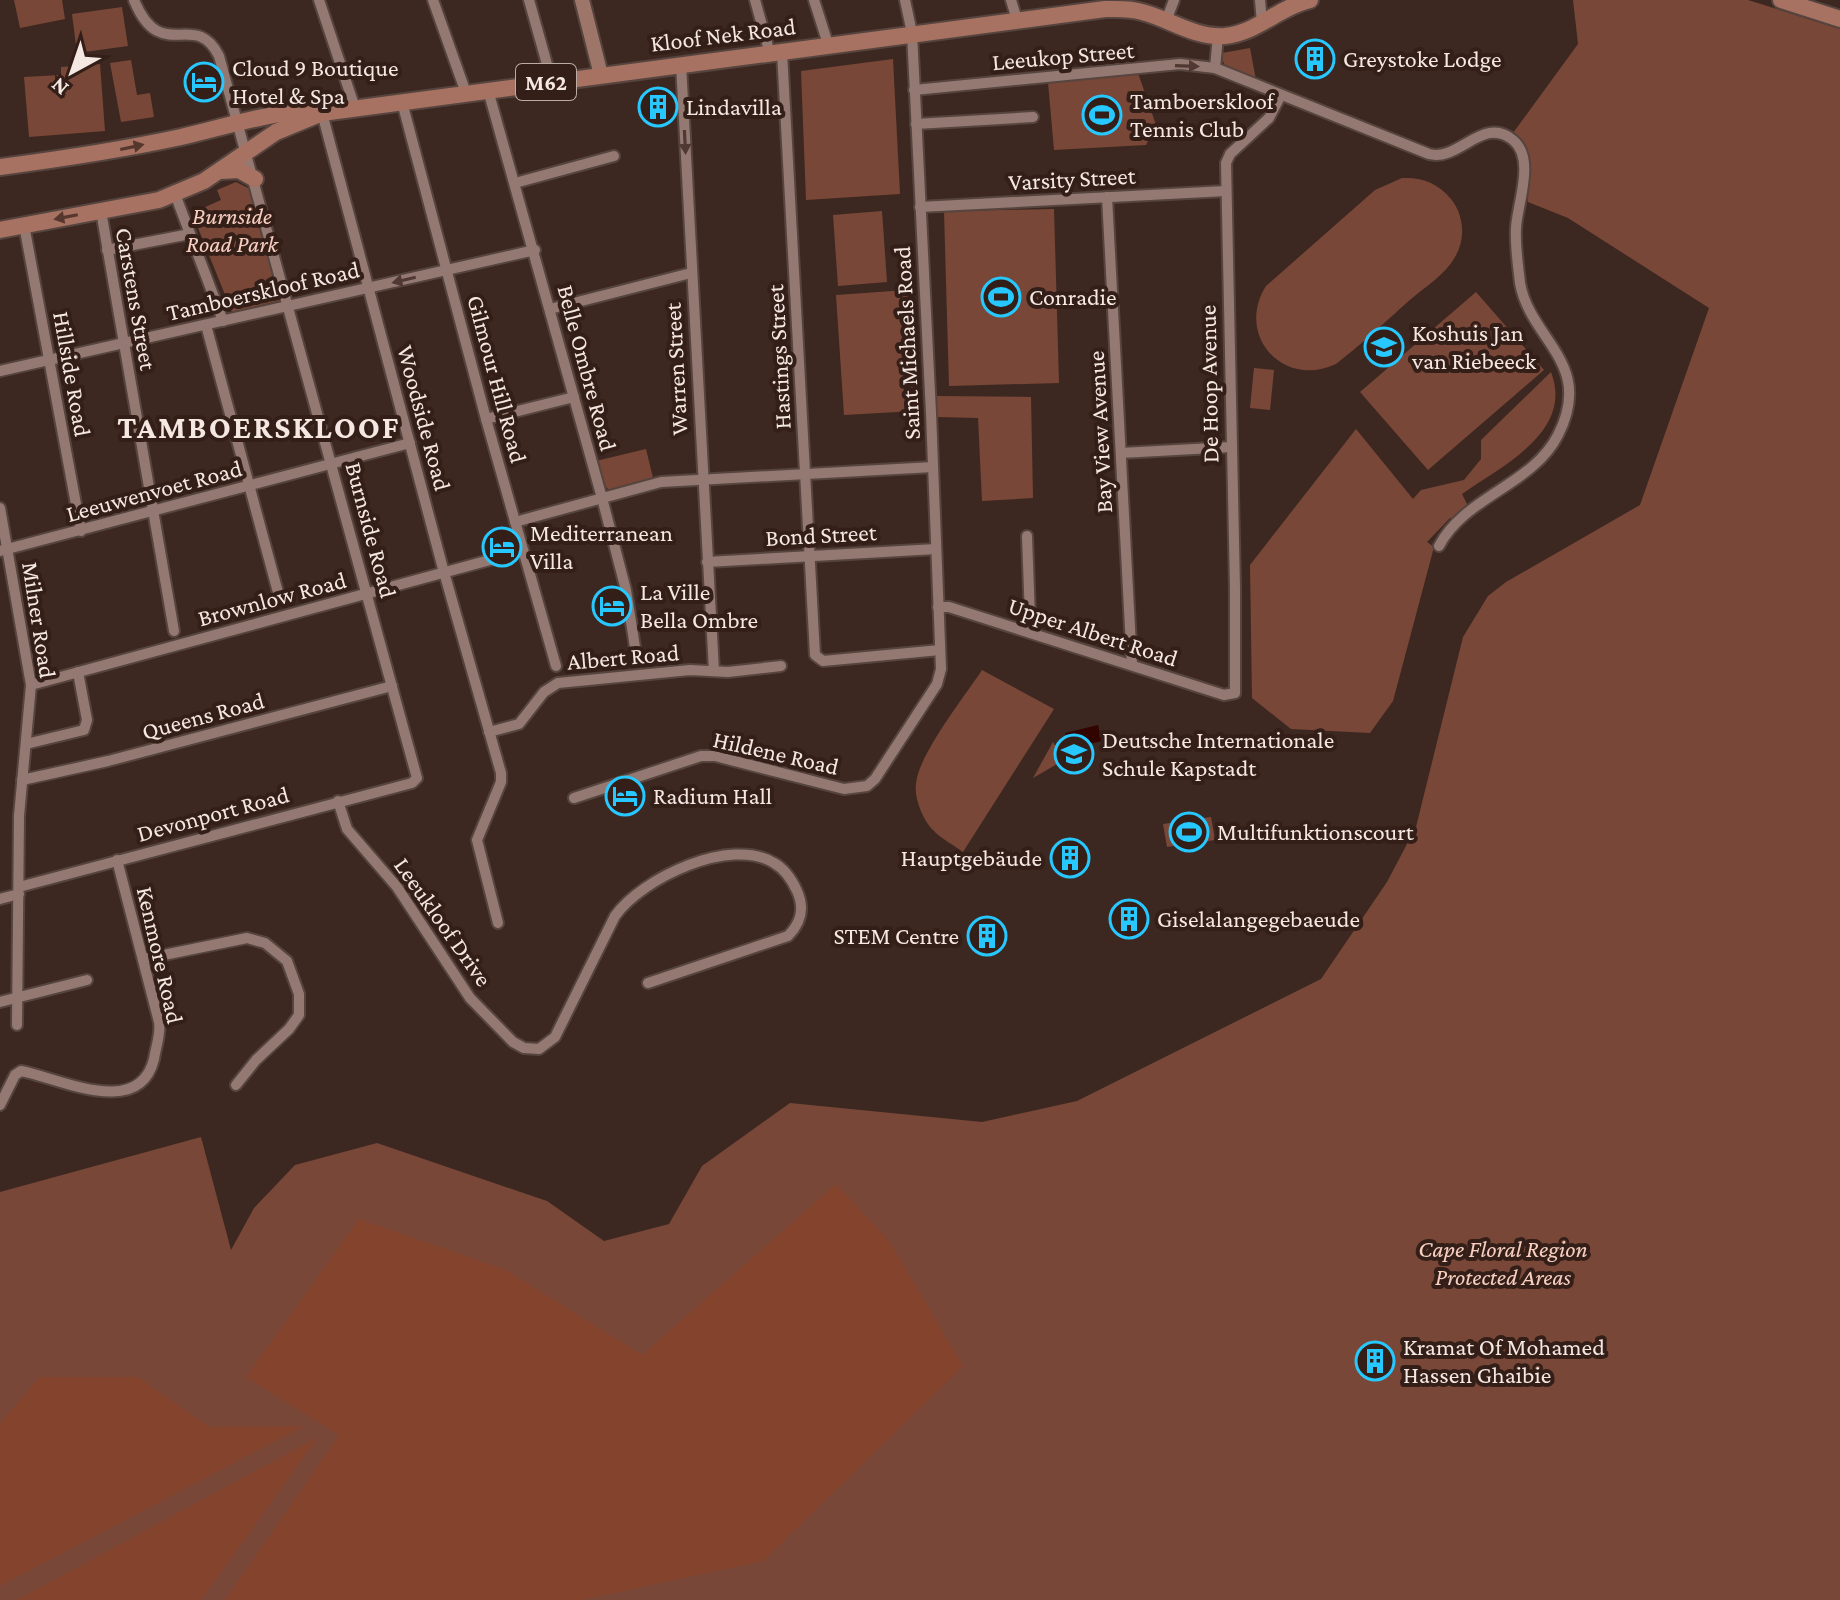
<svg xmlns="http://www.w3.org/2000/svg" width="1840" height="1600" font-family="'Crimson Pro',serif">
<rect width="100%" height="100%" fill="#3d2821"/>
<g fill="#784737">
<polygon points="14,0 62,0 65,19 20,28"/>
<path d="M 1573,0 L 1748,0 L 1840,29 L 1840,1600 L 0,1600 L 0,1192 L 201,1137 L 231,1250 L 254,1208 L 295,1165 L 377,1143 L 547,1201 L 604,1241 L 669,1224 L 702,1166 L 790,1103 L 982,1122 L 1077,1101 L 1321,979 L 1387,882 L 1416,827 L 1463,637 L 1488,596 L 1506,582 L 1640,505 L 1709,308 L 1568,218 L 1528,202 C 1527,177 1535,152 1513,133 L 1578,44 Z"/>
<polygon points="122,7 128,46 77,53 72,14"/>
<path d="M 1250,48 L 1256,80 C 1241,74 1220,71 1222,53 Z"/>
<polygon points="893,59 900,194 806,200 801,71"/>
<polygon points="131,60 137,95 150,93 154,117 121,122 110,63"/>
<polygon points="100,64 105,131 29,137 24,77 61,75 61,67"/>
<polygon points="1138,73 1156,125 1146,145 1054,150 1048,82"/>
<path d="M 1402,178 C 1422,177 1438,183 1451,199 C 1464,215 1466,239 1455,257 C 1446,274 1425,287 1411,299 C 1386,321 1362,344 1336,364 C 1283,389 1235,335 1266,286 L 1375,190 Z"/>
<polygon points="236,182 248,188 255,198 282,300 232,312 192,213 221,200 217,190"/>
<polygon points="1054,209 1059,383 949,386 944,211"/>
<polygon points="882,211 887,282 838,286 833,215"/>
<polygon points="907,290 915,411 844,415 836,295"/>
<polygon points="1476,292 1544,370 1428,470 1360,392"/>
<polygon points="1254,368 1274,370 1270,410 1250,408"/>
<path d="M 1551,372 C 1574,432 1502,466 1462,494 L 1468,506 L 1453,519 L 1450,518 L 1427,542 L 1434,547 L 1393,701 L 1370,733 L 1291,729 L 1252,698 L 1250,565 L 1356,429 L 1413,499 L 1421,490 L 1464,480 L 1481,459 L 1481,440 Z"/>
<polygon points="937,396 1031,397 1033,498 982,501 978,418 937,417"/>
<path d="M 646,449 L 654,482 L 612,491 C 600,486 599,472 596,461 Z"/>
<path d="M 982,670 L 1054,709 L 963,852 C 954,845 941,839 933,830 C 923,820 914,798 916,784 C 918,755 965,696 982,670 Z"/>
<polygon points="1053,742 1064,760 1033,778"/>
<polygon points="1211,817 1215,840 1167,847 1163,824"/>
</g>
<g fill="#83432d">
<polygon points="836,1184 889,1241 963,1366 763,1561 582,1600 225,1600 339,1435 246,1377 359,1219 506,1270 642,1355"/>
<polygon points="40,1377 138,1377 209,1427 304,1426 0,1586 0,1423"/>
<polygon points="318,1437 201,1600 17,1600"/>
</g>
<polygon fill="#310400" points="1098,725 1102,741 1069,749 1065,733"/>
<g fill="none" stroke-linecap="round" stroke-linejoin="round">
<defs>
<g id="street">
<polyline points="319,0 355,108"/>
<polyline points="433,0 466,93"/>
<polyline points="529,0 552,82"/>
<polyline points="755,0 770,54"/>
<polyline points="814,0 828,44"/>
<polyline points="1011,0 1017,20"/>
<polyline points="1260,0 1262,23"/>
<polyline points="1166,21 1174,0"/>
<path d="M 1218,36 L 1215,68 L 1429,154 C 1459,162 1483,115 1513,140 C 1536,159 1517,204 1516,228 C 1515,246 1518,265 1520,283 C 1530,340 1595,363 1558,435 C 1533,485 1465,496 1439,546"/>
<polyline points="782,52 815,655 823,661 940,650"/>
<polyline points="681,64 714,671"/>
<polyline points="488,90 602,498 626,590 637,660"/>
<polyline points="914,90 1180,64 1215,68"/>
<polyline points="402,102 486,419 556,666"/>
<polyline points="322,113 442,565 501,773 501,782 477,840 498,923"/>
<polyline points="916,124 1033,117"/>
<polyline points="515,183 614,156"/>
<polyline points="175,194 223,321"/>
<polyline points="1107,197 1132,665"/>
<polyline points="920,207 1226,191"/>
<polyline points="101,211 174,631"/>
<polyline points="24,225 81,531"/>
<polyline points="107,250 190,234"/>
<polyline points="550,309 691,273"/>
<polyline points="206,325 279,596"/>
<polyline points="0,371 535,250"/>
<polyline points="486,419 574,397"/>
<polyline points="1121,453 1231,447"/>
<polyline points="0,508 31,685 19,816 17,1025"/>
<polyline points="515,522 661,482 933,467"/>
<polyline points="1027,536 1030,618 1028,631"/>
<polyline points="0,551 410,443"/>
<polyline points="707,562 936,549"/>
<polyline points="938,607 949,607 1224,695 1235,693 1235,588 1226,163 1230,154 1269,118 1281,95"/>
<polyline points="31,685 523,551"/>
<polyline points="489,732 519,724 544,692 558,683 690,670 728,672 781,666"/>
<polyline points="26,744 84,730 87,720 78,672"/>
<polyline points="22,780 108,761 392,686"/>
<polyline points="574,798 701,756 715,756 844,789 867,786 875,779 937,684 941,669 931,413 912,33 905,0"/>
<path d="M 338,801 L 347,829 L 397,887 L 470,998 L 513,1042 L 524,1048 L 539,1049 L 555,1037 L 615,916 C 642,878 731,836 774,863 C 785,869 792,880 797,891 C 805,909 801,923 788,936 L 648,983"/>
<path d="M 19,887 L 412,783 L 417,778 L 219,56 C 195,8 161,66 134,0"/>
<polyline points="0,899 19,894"/>
<polyline points="144,959 247,938 265,943 287,961 299,994 299,1015 289,1029 256,1060 236,1085"/>
<polyline points="0,1002 87,980"/>
<path d="M 0,1105 L 15,1075 L 21,1071 C 59,1078 139,1120 154,1059 C 156,1046 161,1034 159,1022 L 117,860"/>
</g>
<polyline id="secondary" points="582,0 601,75"/>
<g id="primary">
<polyline points="1781,0 1840,19"/>
<path d="M 0,167 C 61,159 121,150 181,137 C 225,127 268,112 313,111"/>
<polyline points="220,171 239,170 255,179"/>
<path d="M 0,230 L 159,200 L 204,181 L 276,132 L 322,113 L 1105,9 C 1117,9 1130,8 1142,12 C 1170,19 1194,38 1225,36 C 1257,33 1279,7 1310,0"/>
</g>
</defs>
<use href="#street" stroke="#56443e" stroke-width="14"/>
<use href="#secondary" stroke="#56443e" stroke-width="18"/>
<use href="#primary" stroke="#56443e" stroke-width="20"/>
<use href="#street" stroke="#937971" stroke-width="10"/>
<use href="#secondary" stroke="#9d7569" stroke-width="14"/>
<use href="#primary" stroke="#a77261" stroke-width="16"/>
</g>
<defs><path id="oneway-solid" d="M-6-.8H1V-3.2L6.5 0L1 3.2V.8H-6Z" transform="scale(2)"/></defs>
<g fill="#503933">
<use href="#oneway-solid" transform="translate(1187 66) rotate(2)"/>
<use href="#oneway-solid" transform="translate(685 142) rotate(87)"/>
<use href="#oneway-solid" transform="translate(404 280) rotate(167)"/>
</g>
<g fill="#56372e">
<use href="#oneway-solid" transform="translate(132 147) rotate(-12)"/>
<use href="#oneway-solid" transform="translate(66 217) rotate(169)"/>
</g>
<defs>
<symbol id="building-ring" viewBox="-11 -11 22 22"><circle r="9.5" fill="#331e18" stroke="#27c8ff" stroke-width="1.5"/><path d="M-4-6H4V6H1V3H-1V6H-4ZM-2.5-4.3h1.7v1.8h-1.7ZM.8-4.3h1.7v1.8H.8ZM-2.5-1h1.7V.8h-1.7ZM.8-1h1.7V.8H.8Z" fill="#27c8ff"/></symbol>
<symbol id="hotel-ring" viewBox="-11 -11 22 22"><circle r="9.5" fill="#331e18" stroke="#27c8ff" stroke-width="1.5"/><path d="M-6-4.5h1.5V1H6V5H4.5V3h-9V5H-6ZM-4 0a1.8 1.8 0 1 1 3.6 0ZM.5 0V-2.5h3Q6-2.5 6 0Z" fill="#27c8ff"/></symbol>
<symbol id="stadium-ring" viewBox="-11 -11 22 22"><circle r="9.5" fill="#331e18" stroke="#27c8ff" stroke-width="1.5"/><path d="M0-5a6.5 5 0 1 0 0 10a6.5 5 0 1 0 0-10ZM-3.5-1.8h7v3.6h-7Z" fill="#27c8ff"/></symbol>
<symbol id="school-ring" viewBox="-11 -11 22 22"><circle r="9.5" fill="#331e18" stroke="#27c8ff" stroke-width="1.5"/><path d="M0-5L7-2L0 1L-7-2ZM-4 1L0 2.5L4 1V4Q0 6-4 4Z" fill="#27c8ff"/></symbol>
</defs>
<g fill-rule="evenodd">
<use href="#building-ring" x="1293" y="37" width="44" height="44"/>
<use href="#hotel-ring" x="182" y="60" width="44" height="44"/>
<use href="#building-ring" x="636" y="85" width="44" height="44"/>
<use href="#stadium-ring" x="1080" y="93" width="44" height="44"/>
<use href="#stadium-ring" x="979" y="275" width="44" height="44"/>
<use href="#school-ring" x="1362" y="325" width="44" height="44"/>
<use href="#hotel-ring" x="480" y="525" width="44" height="44"/>
<use href="#hotel-ring" x="590" y="584" width="44" height="44"/>
<use href="#school-ring" x="1052" y="732" width="44" height="44"/>
<use href="#hotel-ring" x="603" y="774" width="44" height="44"/>
<use href="#stadium-ring" x="1167" y="810" width="44" height="44"/>
<use href="#building-ring" x="1048" y="836" width="44" height="44"/>
<use href="#building-ring" x="1107" y="897" width="44" height="44"/>
<use href="#building-ring" x="965" y="914" width="44" height="44"/>
<use href="#building-ring" x="1353" y="1339" width="44" height="44"/>
</g>
<g text-anchor="middle" stroke-width="8" stroke-linejoin="round" paint-order="stroke">
<rect fill="#331e18" stroke="#bbaba5" stroke-width="2" x="516" y="64" width="60" height="36" rx="6"/>
<g font-size="22" font-weight="bold" fill="#f5e7e2">
<text x="546" y="90">M62</text>
</g>
<g font-size="24" fill="#f5e7e2" stroke="#331e18">
<text transform="translate(723 35) rotate(-7)" y="8">Kloof Nek Road</text>
<text transform="translate(1063 56) rotate(-5)" y="8">Leeukop Street</text>
<text transform="translate(1072 179) rotate(-3)" y="8">Varsity Street</text>
<text transform="translate(263 291) rotate(-13)" y="8">Tamboerskloof Road</text>
<text transform="translate(136 299) rotate(80)" y="8">Carstens Street</text>
<text transform="translate(907 343) rotate(-93)" y="8">Saint Michaels Road</text>
<text transform="translate(779 357) rotate(-93)" y="8">Hastings Street</text>
<text transform="translate(587 368) rotate(75)" y="8">Belle Ombre Road</text>
<text transform="translate(676 369) rotate(-93)" y="8">Warren Street</text>
<text transform="translate(72 374) rotate(80)" y="8">Hillside Road</text>
<text transform="translate(497 379) rotate(75)" y="8">Gilmour Hill Road</text>
<text transform="translate(1209 384) rotate(-91)" y="8">De Hoop Avenue</text>
<text transform="translate(424 418) rotate(75)" y="8">Woodside Road</text>
<text transform="translate(1100 432) rotate(-93)" y="8">Bay View Avenue</text>
<text transform="translate(154 491) rotate(-15)" y="8">Leeuwenvoet Road</text>
<text transform="translate(371 530) rotate(75)" y="8">Burnside Road</text>
<text transform="translate(821 535) rotate(-3)" y="8">Bond Street</text>
<text transform="translate(272 599) rotate(-15)" y="8">Brownlow Road</text>
<text transform="translate(39 620) rotate(81)" y="8">Milner Road</text>
<text transform="translate(1093 632) rotate(18)" y="8">Upper Albert Road</text>
<text transform="translate(623 657) rotate(-5)" y="8">Albert Road</text>
<text transform="translate(203 716) rotate(-15)" y="8">Queens Road</text>
<text transform="translate(776 753) rotate(13)" y="8">Hildene Road</text>
<text transform="translate(213 814) rotate(-15)" y="8">Devonport Road</text>
<text transform="translate(443 922) rotate(55)" y="8">Leeukloof Drive</text>
<text transform="translate(160 955) rotate(77)" y="8">Kenmore Road</text>
</g>
<g font-size="24" fill="#f5e7e2" stroke="#331e18" text-anchor="start">
<text x="1343" y="67">Greystoke Lodge</text>
<text x="232" y="76">Cloud 9 Boutique<tspan x="232" dy="28">Hotel &amp; Spa</tspan></text>
<text x="1130" y="109">Tamboerskloof<tspan x="1130" dy="28">Tennis Club</tspan></text>
<text x="686" y="115">Lindavilla</text>
<text x="1029" y="305">Conradie</text>
<text x="1412" y="341">Koshuis Jan<tspan x="1412" dy="28">van Riebeeck</tspan></text>
<text x="530" y="541">Mediterranean<tspan x="530" dy="28">Villa</tspan></text>
<text x="640" y="600">La Ville<tspan x="640" dy="28">Bella Ombre</tspan></text>
<text x="1102" y="748">Deutsche Internationale<tspan x="1102" dy="28">Schule Kapstadt</tspan></text>
<text x="653" y="804">Radium Hall</text>
<text x="1217" y="840">Multifunktionscourt</text>
<text x="1042" y="866" text-anchor="end">Hauptgebäude</text>
<text x="1157" y="927">Giselalangegebaeude</text>
<text x="959" y="944" text-anchor="end">STEM Centre</text>
<text x="1403" y="1355">Kramat Of Mohamed<tspan x="1403" dy="28">Hassen Ghaibie</tspan></text>
</g>
<g font-size="24" font-style="italic" fill="#f8cfc1" stroke="#331e18">
<text x="232" y="224">Burnside<tspan x="232" dy="28">Road Park</tspan></text>
<text x="1503" y="1257">Cape Floral Region<tspan x="1503" dy="28">Protected Areas</tspan></text>
</g>
<g font-size="32" font-weight="bold" letter-spacing="2" fill="#f5e7e2" stroke="#331e18">
<text x="259" y="438">TAMBOERSKLOOF</text>
</g>
</g>
<g transform="translate(72 72) rotate(220)" stroke="#331e18" stroke-width="6" paint-order="stroke">
<path d="M0-6L14 30L0 20L-14 30Z" fill="#f5e7e2"/>
<text y="-12" font-size="22" font-weight="bold" text-anchor="middle" fill="#f5e7e2">N</text>
</g>
</svg>
